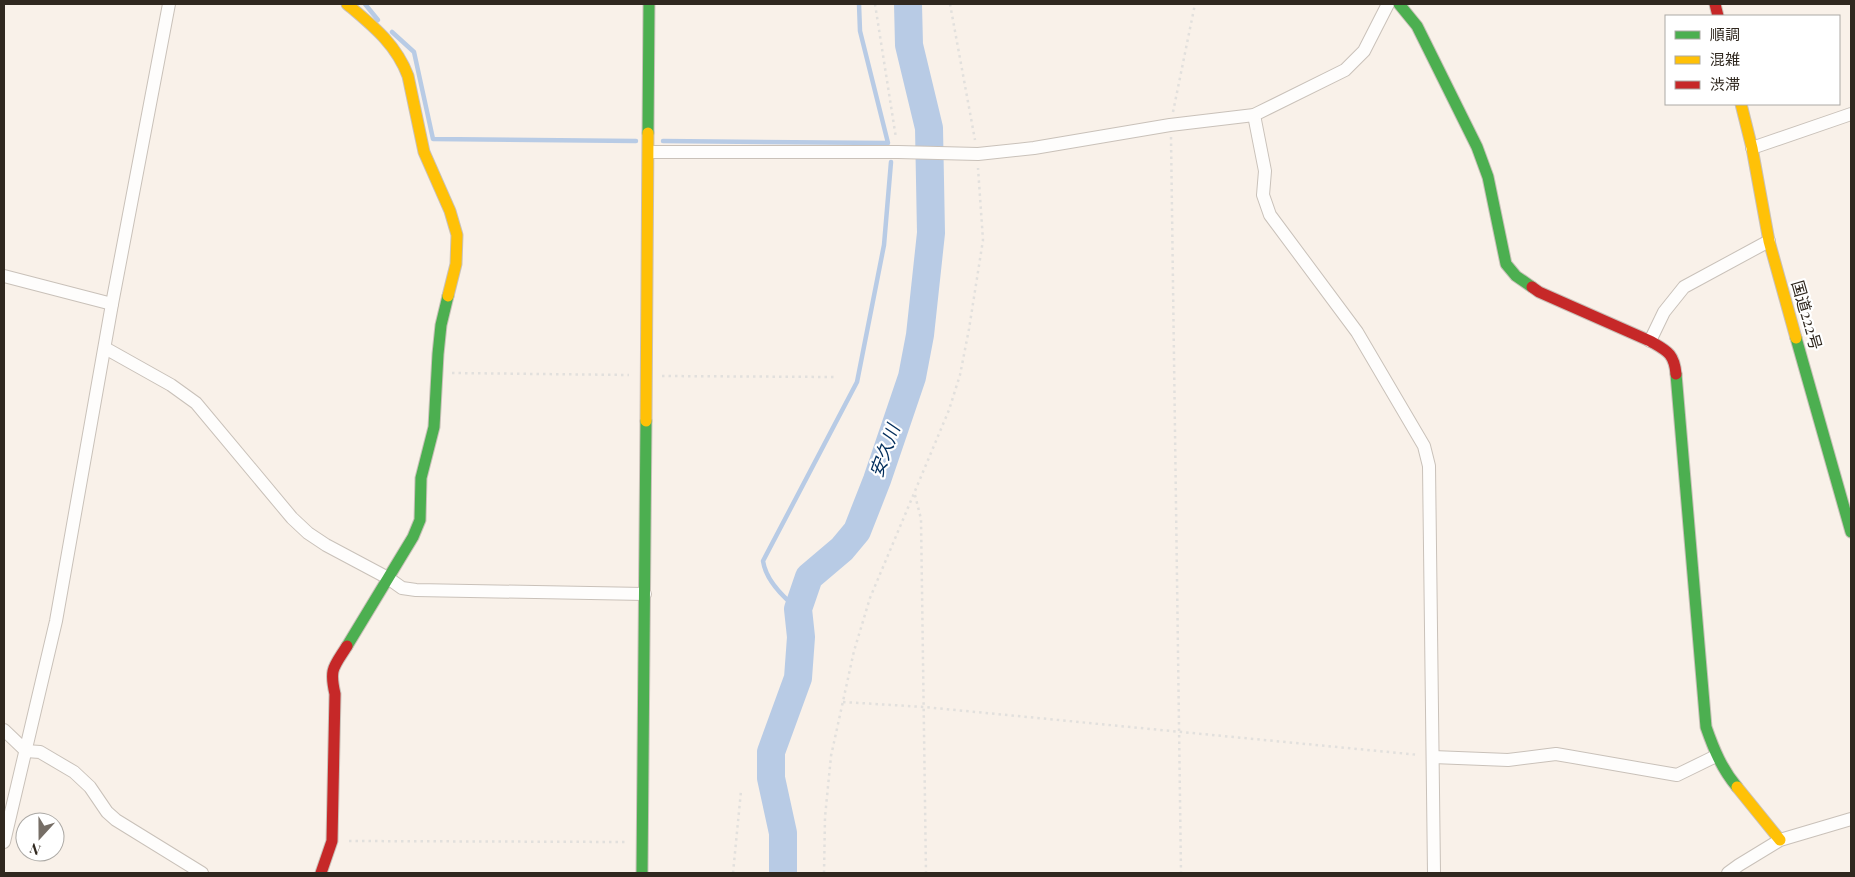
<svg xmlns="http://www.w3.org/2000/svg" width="1855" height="877" font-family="'Playfair Display','Noto Sans JP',serif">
<rect width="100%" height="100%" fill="#f9f1e9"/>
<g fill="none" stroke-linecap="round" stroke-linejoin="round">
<g stroke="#b8cbe5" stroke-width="4.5">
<polyline points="365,4 378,20"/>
<polyline points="392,32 414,52 433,139 636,141"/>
<polyline points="663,141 888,143 860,31 859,4"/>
<path d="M 798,609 C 783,597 766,581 763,561 L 857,382 L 884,245 L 891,162"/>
</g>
<polyline stroke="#b8cbe5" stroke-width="28" points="783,873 783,833 771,778 771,752 798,678 801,637 798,609 809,577 842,549 857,531 877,480 912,377 920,335 931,233 929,128 909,45 908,4"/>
<defs>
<g id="street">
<polyline points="1254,115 1265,171 1263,195 1270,215 1357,332 1424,446 1429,466 1434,873"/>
<polyline points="1752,148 1851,114"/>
<polyline points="649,152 898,152 978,154 1034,148 1170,125 1254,115 1345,70 1364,51 1388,4"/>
<polyline points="4,276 112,304"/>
<polyline points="1650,341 1664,312 1684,287 1769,241"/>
<polyline points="105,348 171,385 196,403 292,518 308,533 326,545 388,578 402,588 416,590 645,594"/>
<polyline points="4,730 26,751 40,752 74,772 90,787 107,812 116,820 202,873"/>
<polyline points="1433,757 1508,760 1556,754 1677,775 1716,756"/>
<polyline points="4,842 56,621 112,304 169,4"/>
<polyline points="1728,873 1739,865 1780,840 1851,819"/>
</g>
<g id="fast">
<polyline points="1399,4 1417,26 1477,147 1488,177 1506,264 1516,276 1532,287"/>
<polyline points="648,133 649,4"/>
<polyline points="1796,338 1851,532"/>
<path d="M 1676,374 L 1706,727 C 1714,750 1722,769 1737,787"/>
<polyline points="347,646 413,537 420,520 421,478 434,427 438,354 441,325 448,296"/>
<polyline points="642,873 646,421"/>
</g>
<g id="slow">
<path d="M 347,4 C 373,26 396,44 408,76 L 424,152 L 450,211 L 457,235 L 456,264 L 448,296"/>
<polyline points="1741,104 1752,148 1769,241 1796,338"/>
<polyline points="646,421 648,133"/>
<polyline points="1737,787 1780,840"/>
</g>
<g id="jam">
<polyline points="1715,4 1718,16"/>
<path d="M 1532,287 L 1539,292 L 1650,341 C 1667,351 1674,353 1676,374"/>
<path d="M 321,873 L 332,841 L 335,694 C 329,668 334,667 347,646"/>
</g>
</defs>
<use href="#street" stroke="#c9c1b9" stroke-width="14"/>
<use href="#fast" stroke="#c9c1b9" stroke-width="13"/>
<use href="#slow" stroke="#c9c1b9" stroke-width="13"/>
<use href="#jam" stroke="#c9c1b9" stroke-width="13"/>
<g stroke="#e2e0dd" stroke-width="2.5" stroke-dasharray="2.5 4" stroke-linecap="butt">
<polyline points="875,4 896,138"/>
<polyline points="950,4 975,140"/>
<polyline points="1173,112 1195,4"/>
<polyline points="1171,137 1181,873"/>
<polyline points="452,373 629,375"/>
<polyline points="662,376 835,377"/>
<polyline points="915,495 921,519 926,873"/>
<polyline points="843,702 924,707 1419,755"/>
<polyline points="349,841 626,842"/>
<polyline points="733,873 741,791"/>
<polyline points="824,873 825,817 831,756 854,651 870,598 949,410 960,375 969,329 983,240 978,168"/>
</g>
<use href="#street" stroke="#fefdfc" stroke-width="12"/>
<use href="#fast" stroke="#4caf50" stroke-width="11"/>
<use href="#slow" stroke="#ffc107" stroke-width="11"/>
<use href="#jam" stroke="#c62828" stroke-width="11"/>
</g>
<g text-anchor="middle" stroke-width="4.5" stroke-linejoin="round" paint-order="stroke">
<g font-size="16" fill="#30281f" stroke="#fff">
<text transform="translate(1807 315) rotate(74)" y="6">国道222号</text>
</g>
<g font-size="18" font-style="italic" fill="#012d5c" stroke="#fff">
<text transform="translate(885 451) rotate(-70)" y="6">安久川</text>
</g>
</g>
<rect width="1855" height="877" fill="none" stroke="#30281f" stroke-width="10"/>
<rect x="1665" y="15" width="175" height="90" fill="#ffffff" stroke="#aca9a5"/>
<rect x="1675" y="31" width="25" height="8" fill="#4caf50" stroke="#aca9a5"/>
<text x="1710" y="40" font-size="15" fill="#30281f">順調</text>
<rect x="1675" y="56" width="25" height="8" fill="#ffc107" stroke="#aca9a5"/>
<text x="1710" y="65" font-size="15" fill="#30281f">混雑</text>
<rect x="1675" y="81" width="25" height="8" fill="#c62828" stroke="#aca9a5"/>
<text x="1710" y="90" font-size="15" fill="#30281f">渋滞</text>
<g transform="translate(40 837) rotate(201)"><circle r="24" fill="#ffffff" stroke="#aca9a5"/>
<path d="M0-4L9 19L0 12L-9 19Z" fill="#766e66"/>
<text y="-8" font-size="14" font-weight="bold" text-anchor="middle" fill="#30281f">N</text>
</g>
</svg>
